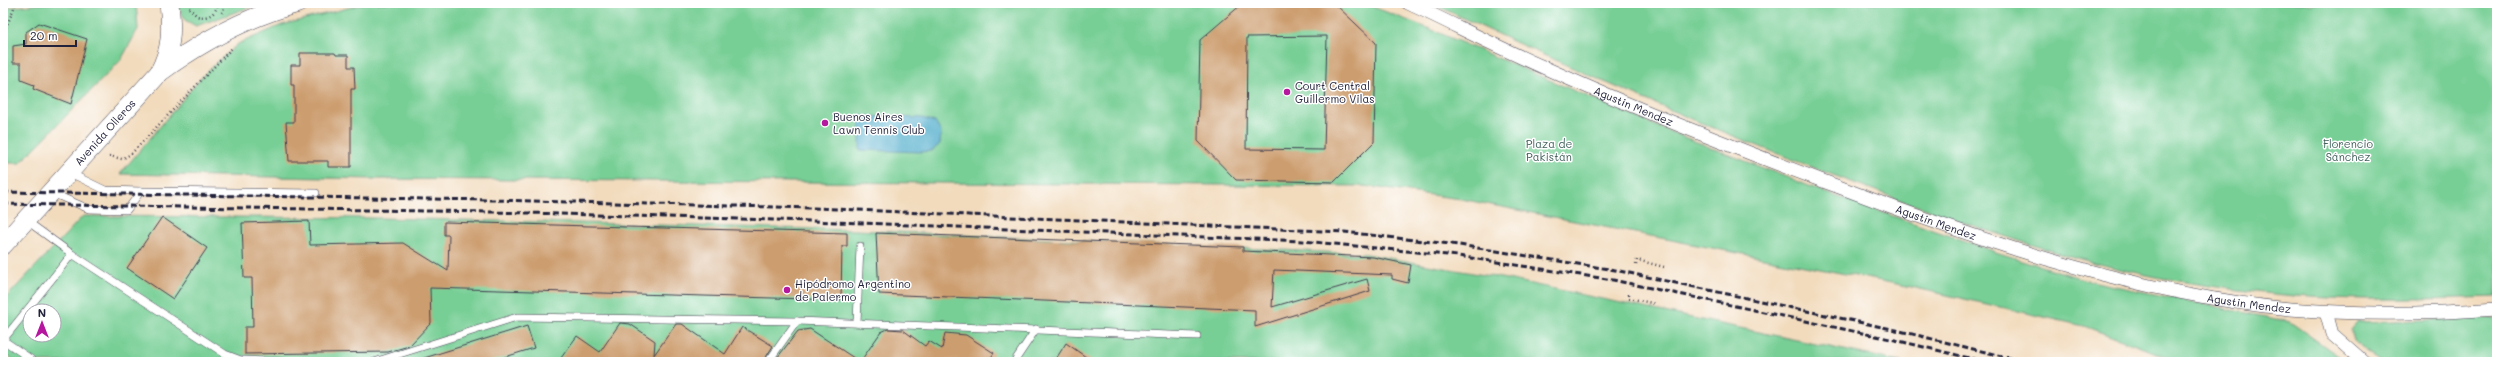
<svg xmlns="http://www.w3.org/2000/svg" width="2500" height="365" font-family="Mali,sans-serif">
<rect width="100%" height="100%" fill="#fff"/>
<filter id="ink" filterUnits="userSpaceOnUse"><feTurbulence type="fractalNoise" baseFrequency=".025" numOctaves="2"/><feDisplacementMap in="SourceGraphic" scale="8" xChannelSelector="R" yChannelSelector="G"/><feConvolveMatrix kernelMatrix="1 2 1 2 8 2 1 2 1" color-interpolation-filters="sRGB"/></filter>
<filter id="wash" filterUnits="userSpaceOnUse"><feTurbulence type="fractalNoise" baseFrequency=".012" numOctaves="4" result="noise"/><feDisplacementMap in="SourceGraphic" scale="16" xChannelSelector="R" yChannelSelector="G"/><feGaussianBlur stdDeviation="0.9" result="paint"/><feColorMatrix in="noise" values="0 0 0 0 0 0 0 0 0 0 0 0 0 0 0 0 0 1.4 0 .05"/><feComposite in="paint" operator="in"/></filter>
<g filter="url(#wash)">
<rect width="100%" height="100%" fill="#f2dbbd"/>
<g fill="#77cf95" stroke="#4c7868" fill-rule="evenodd">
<polygon points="50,3 136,3 138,29 121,60 20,163 3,163 3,8"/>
<polygon points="176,3 262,3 196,26 185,20"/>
<polygon points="367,3 1363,3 1430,29 1666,130 1827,193 1999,253 2086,280 2290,322 2347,362 2181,362 2084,326 1907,286 1461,199 1364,186 376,179 120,174 206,72 238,44 282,25"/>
<path d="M 1431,3 L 2497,3 L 2497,297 C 2430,299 2362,301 2295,296 C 2256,293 2216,287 2178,281 C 2078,264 1971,226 1876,191 C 1725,136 1577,72 1431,3 Z"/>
<path d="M 83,216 L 379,218 L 856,230 L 1366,254 L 1512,280 L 1901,362 L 17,362 L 3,353 L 3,301 ZM 30,311 L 54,311 L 54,335 L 30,335 Z"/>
<polygon points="2497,318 2497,362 2382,362 2355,344 2351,330 2358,322"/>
</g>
<polygon fill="#4baaca" stroke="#366682" points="860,116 922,118 935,122 941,132 940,144 932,151 920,152 860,150"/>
<g id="blocks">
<g fill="#cc9d6e" fill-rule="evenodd">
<path d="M 1242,4 L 1335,4 L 1376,43 L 1374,142 L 1334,182 L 1236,180 L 1198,141 L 1200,40 ZM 1327,36 L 1324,150 L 1246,149 L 1247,37 Z"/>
<polygon points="39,23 87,39 71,104 33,89 34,85 21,80 21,63 13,63 13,46 26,44 26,32"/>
<polygon points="300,53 335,53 336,55 348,55 348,67 354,67 355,89 351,89 351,167 328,167 328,161 289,161 286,122 294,122 294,85 291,85 291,65 300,65"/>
<polygon points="162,217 207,248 173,299 127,268"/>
<polygon points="309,221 310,245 403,243 448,271 449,235 444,235 444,222 847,233 847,246 842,246 841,300 430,288 431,323 409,346 388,352 245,354 245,327 253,327 252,278 244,278 242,223"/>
<polygon points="876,233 1243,247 1243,251 1373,257 1411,265 1408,283 1392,279 1392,275 1274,270 1272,307 1367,279 1370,291 1255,327 1255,310 879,294"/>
<polygon points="620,323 630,324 655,341 654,355 676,324 682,324 725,354 742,327 773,346 763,362 558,362 577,336 600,352"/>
<polygon points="527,326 534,348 489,362 422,362 421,359"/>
<polygon points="810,329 860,362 881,332 888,329 903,330 925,346 929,341 942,349 945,333 966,335 994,353 988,362 774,362 798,331"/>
<polygon points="1066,343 1093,362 1054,362"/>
</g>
</g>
</g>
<g filter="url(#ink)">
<use href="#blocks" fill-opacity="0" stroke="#413e4e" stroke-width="1"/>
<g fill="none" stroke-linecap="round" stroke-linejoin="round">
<defs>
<g id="lane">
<polyline points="141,191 316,193"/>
<polyline points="52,193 89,209 127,210 141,191 105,190 70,173"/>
<polyline points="27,221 72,254 225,354 246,362"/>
<polyline points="857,323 860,246"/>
<polyline points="3,340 72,254"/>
<polyline points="3,340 35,362"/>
<polyline points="243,360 289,362"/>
<polyline points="374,362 517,317 797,321 1197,336"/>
<polyline points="768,362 797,321"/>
<polyline points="1014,362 1036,329"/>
</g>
<g id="street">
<path id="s1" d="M 1408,3 C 1453,24 1497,47 1543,67 C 1642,112 1745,152 1847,190 C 1990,244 2137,294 2290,309 C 2358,315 2429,314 2497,309"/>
<polyline points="2326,312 2332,334 2364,362"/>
</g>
<g id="secondary">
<path d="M 160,72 C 202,41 246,17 298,3"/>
<path id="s2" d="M 3,245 L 159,73 C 172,49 172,30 169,3"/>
</g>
</defs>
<use href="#lane" stroke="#413e4e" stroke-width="8"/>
<use href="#street" stroke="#413e4e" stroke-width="14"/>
<use href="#secondary" stroke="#413e4e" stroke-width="20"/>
<g stroke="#413e4e" stroke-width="2.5" stroke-dasharray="1 3" stroke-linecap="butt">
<path d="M 189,8 L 197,16 C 208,19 216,14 218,3"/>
<polyline points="222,13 226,3"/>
<polyline points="3,35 16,3"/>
<polyline points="109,156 122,159 131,154 232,48"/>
<polyline points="1636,265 1637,260 1664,267"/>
<polyline points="1629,294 1629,298 1656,304"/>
</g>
<use href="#lane" stroke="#fff" stroke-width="7"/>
<use href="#street" stroke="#fff" stroke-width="13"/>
<use href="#secondary" stroke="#fff" stroke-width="19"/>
<g stroke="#22223b" stroke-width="3" stroke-dasharray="6 3" stroke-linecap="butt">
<polyline points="3,192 491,200 814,208 1344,232 1459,245 1615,270 1896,330 2026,362"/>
<polyline points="3,204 491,212 812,221 1303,241 1458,256 1613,280 1895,340 1986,362"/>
</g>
</g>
</g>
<g fill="#b5179e" stroke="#fff" stroke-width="1.5">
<circle cx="1287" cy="92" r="4"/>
<circle cx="825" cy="123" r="4"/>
<circle cx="787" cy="290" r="4"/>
</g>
<g text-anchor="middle" stroke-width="3" stroke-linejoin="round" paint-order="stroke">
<g font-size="11" fill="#22223b" stroke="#fff" text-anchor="start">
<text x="1295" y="90">Court Central<tspan x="1295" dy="13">Guillermo Vilas</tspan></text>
<text x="833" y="121">Buenos Aires<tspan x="833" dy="13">Lawn Tennis Club</tspan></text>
<text x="795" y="288">Hipódromo Argentino<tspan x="795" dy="13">de Palermo</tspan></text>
</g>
<g font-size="11" fill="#22223b" stroke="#fff">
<text dy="4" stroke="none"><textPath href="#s1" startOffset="248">Agustin Mendez</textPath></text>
<text dy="4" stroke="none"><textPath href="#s2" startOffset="152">Avenida Olleros</textPath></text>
<text dy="4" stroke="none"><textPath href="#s1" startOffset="572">Agustin Mendez</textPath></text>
<text dy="4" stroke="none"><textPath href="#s1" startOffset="896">Agustin Mendez</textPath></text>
</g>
<g font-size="11" fill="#405f5a" stroke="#fff">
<text x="1549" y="148">Plaza de<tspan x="1549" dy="13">Pakistán</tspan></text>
<text x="2348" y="148">Florencio<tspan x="2348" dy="13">Sánchez</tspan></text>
</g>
</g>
<rect width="2500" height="365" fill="none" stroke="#fff" stroke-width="16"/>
<g transform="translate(42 323)"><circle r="19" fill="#ffffff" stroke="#a7a7b1"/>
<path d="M0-3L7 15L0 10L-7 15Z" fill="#b5179e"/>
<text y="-6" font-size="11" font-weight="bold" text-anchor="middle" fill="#22223b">N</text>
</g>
<path d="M24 40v6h52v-6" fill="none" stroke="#22223b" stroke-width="2"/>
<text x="30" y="40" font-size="12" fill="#22223b" stroke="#ffffff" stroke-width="3" paint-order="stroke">20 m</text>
</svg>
